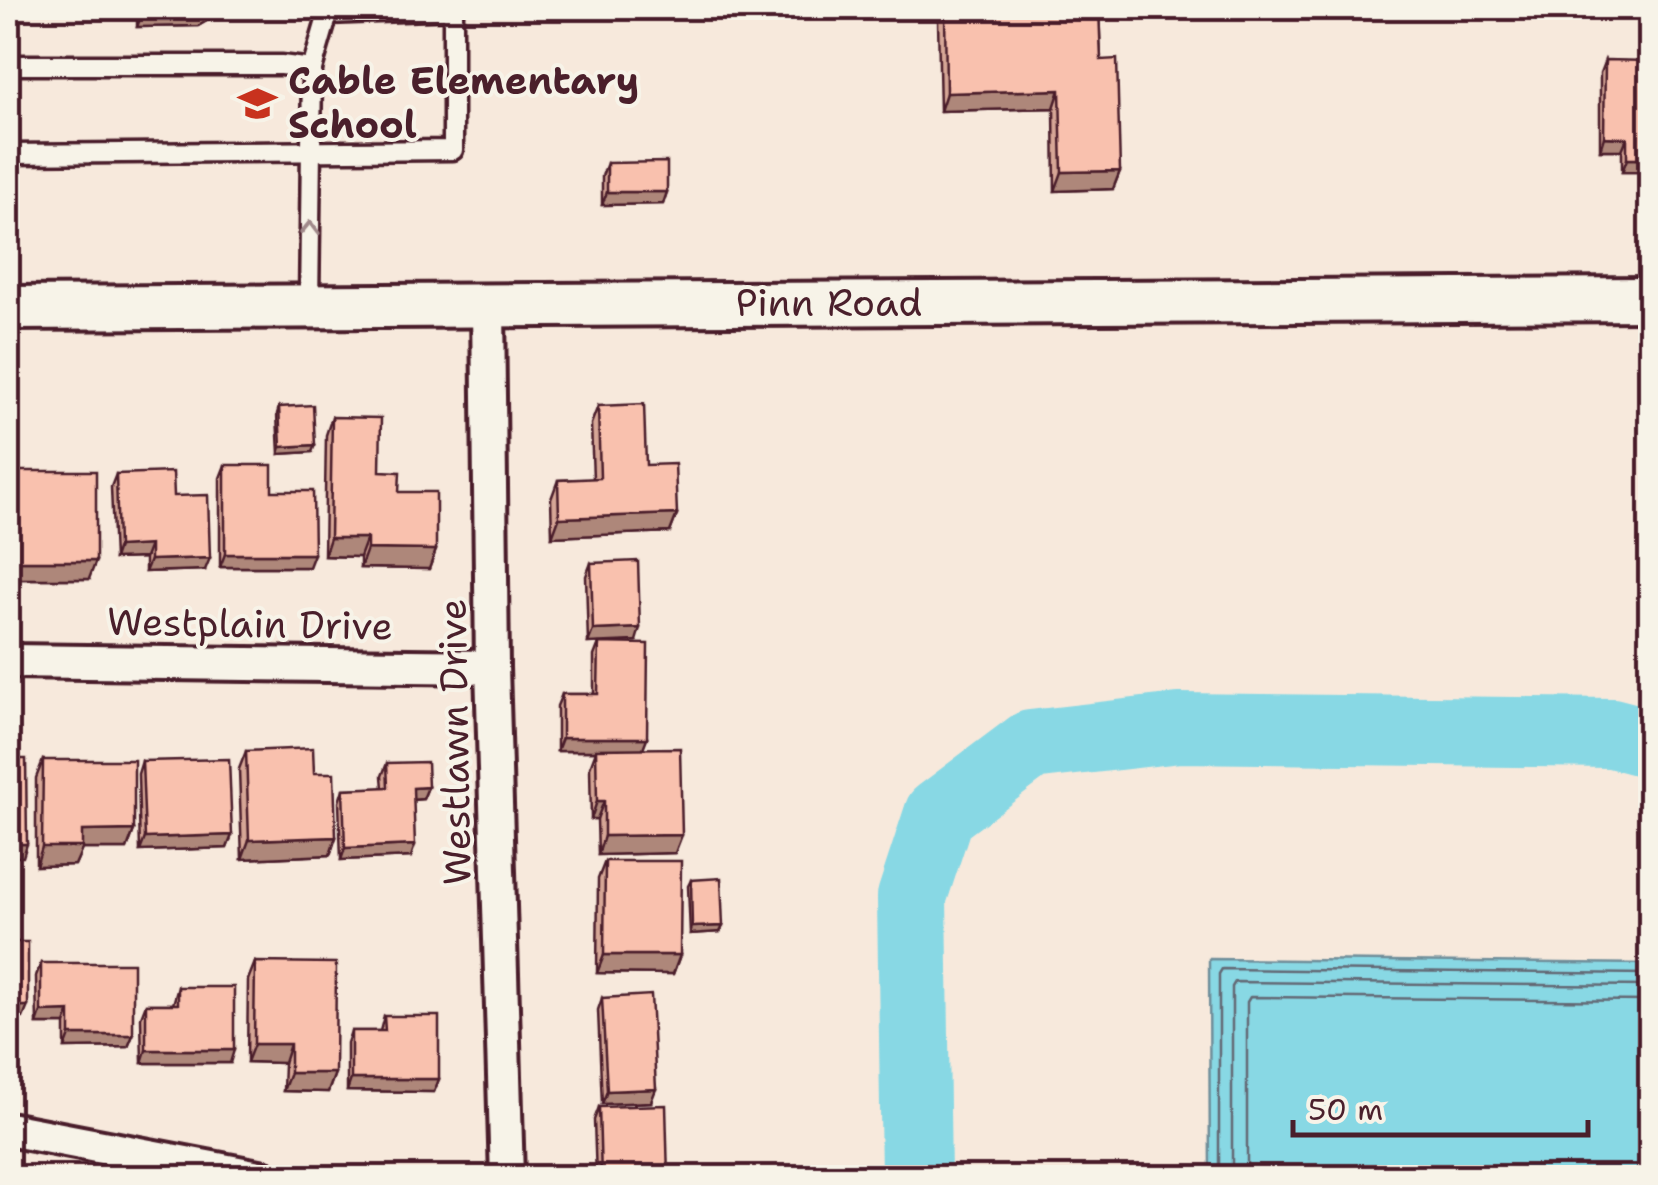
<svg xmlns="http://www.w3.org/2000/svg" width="1658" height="1185" font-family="'Shantell Sans',sans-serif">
<rect width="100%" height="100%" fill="#f7e9dc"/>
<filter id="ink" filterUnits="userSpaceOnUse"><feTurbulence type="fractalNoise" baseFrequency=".01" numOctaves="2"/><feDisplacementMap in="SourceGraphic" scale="20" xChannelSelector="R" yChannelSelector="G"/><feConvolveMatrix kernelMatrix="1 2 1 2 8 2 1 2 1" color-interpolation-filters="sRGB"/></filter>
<g filter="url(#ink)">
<polygon fill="#88d8e4" stroke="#6f8e9a" stroke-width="2.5" points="1209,959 1650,964 1650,1177 1210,1177"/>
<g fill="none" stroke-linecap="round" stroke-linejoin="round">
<g stroke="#636975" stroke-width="2.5">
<polyline points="1219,1178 1219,974 1222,969 1650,974"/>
<polyline points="1232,1178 1232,987 1235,982 1650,986"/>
<polyline points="1247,1178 1247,1002 1250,997 1650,1001"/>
</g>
<polyline stroke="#88d8e4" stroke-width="70" points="916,1178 912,897 939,814 1031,745 1179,728 1612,733 1650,743"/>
<defs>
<g id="service">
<polyline points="328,14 453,9"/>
<polyline points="8,65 281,65 312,69 309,305"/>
<polyline points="312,69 328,14 328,8"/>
<polyline points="8,154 453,150 453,8"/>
</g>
<g id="minor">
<polyline points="488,305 492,667 507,1178"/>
<polyline points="8,661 492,667"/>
<polyline points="8,1129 264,1178"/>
</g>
<polyline id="tertiary" points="8,308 1650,299"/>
</defs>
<use href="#service" stroke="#4a1f2b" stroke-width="25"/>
<use href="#minor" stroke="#4a1f2b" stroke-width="40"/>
<use href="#tertiary" stroke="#4a1f2b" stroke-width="50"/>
<use href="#service" stroke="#f7f3e8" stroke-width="18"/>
<use href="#minor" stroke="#f7f3e8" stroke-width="32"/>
<use href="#tertiary" stroke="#f7f3e8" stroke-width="42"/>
</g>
<g fill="#d6a696" stroke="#4a1f2b" stroke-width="2.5">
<polygon points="137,8 229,8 198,26 137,27"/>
<polygon points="943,8 1099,8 1101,60 1120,171 1113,189 1055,191 1054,108 940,111 938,20"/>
<polygon points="1605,60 1650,172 1622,172 1622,150 1600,150 1600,73"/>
<polygon points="607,163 667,192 663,204 602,205 602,176"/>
<polygon points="598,406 646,465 677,514 670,532 552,537 551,499 558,480 593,479 591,424"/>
<polygon points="279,407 312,452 279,454 277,414"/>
<polygon points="332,417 399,492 436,550 429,569 360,568 360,557 324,556 326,435"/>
<polygon points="225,465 272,491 309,567 220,567 220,478"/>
<polygon points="10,471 89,579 8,579 8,479"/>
<polygon points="116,474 174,496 205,570 145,572 145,558 114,559 111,487"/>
<polygon points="591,563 636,641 588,643 586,576"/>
<polygon points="599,643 643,748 675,853 598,855 597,819 591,819 590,767 596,751 557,751 557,706 562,694 594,694 594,656"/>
<polygon points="246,751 314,773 336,837 330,855 242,859 239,769"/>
<polygon points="43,760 134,830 127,849 82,849 75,865 36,866 36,778"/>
<polygon points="142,761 232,835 227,848 140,851 138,774"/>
<polygon points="387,763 428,787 423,799 413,800 411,857 341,860 339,802 343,789 383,788 382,776"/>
<polygon points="605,861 680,955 673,974 597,973 598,879"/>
<polygon points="691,880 723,926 720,932 690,934 688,886"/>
<polygon points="255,962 335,1073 328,1092 283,1091 284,1063 247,1062 248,980"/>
<polygon points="41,963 133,1035 128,1047 65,1048 65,1024 37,1024 36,976"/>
<polygon points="178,987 230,1063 142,1063 141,1017 146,1004 173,1004"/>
<polygon points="602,998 651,1102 602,1104 598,1010"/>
<polygon points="384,1016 439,1079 434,1092 347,1091 347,1043 351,1031 380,1031"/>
<polygon points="599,1107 668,1178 596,1178 594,1120"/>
</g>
<g fill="#ae877a" stroke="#4a1f2b" stroke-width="2.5">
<polygon points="144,8 229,8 198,26 137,27"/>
<polygon points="1614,8 1650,8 1650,18 1610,18"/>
<polygon points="1060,90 1054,108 940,111 946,93"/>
<polygon points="1604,137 1627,138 1622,150 1600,150"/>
<polygon points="1627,159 1650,159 1650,172 1622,172"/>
<polygon points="1120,171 1113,189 1055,191 1062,172"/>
<polygon points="607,192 667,192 663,204 602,205"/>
<polygon points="315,445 312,452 279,454 281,447"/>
<polygon points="677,514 670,532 552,537 559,518"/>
<polygon points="330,538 367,538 360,557 324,556"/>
<polygon points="150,545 145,558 114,559 118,547"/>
<polygon points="367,549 436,550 429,569 360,568"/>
<polygon points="225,554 314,554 309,567 220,567"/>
<polygon points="210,558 205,570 145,572 150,560"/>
<polygon points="11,561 96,561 89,579 8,579 8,570"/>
<polygon points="640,628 636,641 588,643 593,630"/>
<polygon points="562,738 647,738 642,751 557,751"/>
<polygon points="428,787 423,799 408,800 413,788"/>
<polygon points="597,801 604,801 597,819 591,819"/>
<polygon points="134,830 127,849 82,849 75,865 36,866 42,847 82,831"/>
<polygon points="232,835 227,848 140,851 145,838"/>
<polygon points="682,835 675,853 598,855 604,836"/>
<polygon points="336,837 330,855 242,859 249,840"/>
<polygon points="8,844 27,844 23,857 8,857"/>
<polygon points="415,845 411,857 341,860 345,848"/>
<polygon points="723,926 720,932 690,934 692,927"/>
<polygon points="604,955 680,955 673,974 597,973"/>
<polygon points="8,1006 28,1006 23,1018 8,1018"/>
<polygon points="70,1011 65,1024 37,1024 41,1012"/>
<polygon points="70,1035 133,1035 128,1047 65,1048"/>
<polygon points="254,1044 290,1044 284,1063 247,1062"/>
<polygon points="146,1050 234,1050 230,1063 142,1063"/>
<polygon points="290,1073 335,1073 328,1092 283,1091"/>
<polygon points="351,1079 439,1079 434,1092 347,1091"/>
<polygon points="656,1089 651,1102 602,1104 607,1091"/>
</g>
<g fill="#f9c1ae" stroke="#4a1f2b" stroke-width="2.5">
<polygon points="945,8 1099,8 1101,60 1117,59 1120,171 1062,172 1060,90 946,93"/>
<polygon points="1605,60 1650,61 1650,159 1627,159 1627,138 1604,137"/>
<polygon points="667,162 667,192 607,192 607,163"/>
<polygon points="644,404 646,465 675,464 677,514 559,518 558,480 600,478 598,406"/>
<polygon points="313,405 315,445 281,447 279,407"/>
<polygon points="332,417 381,418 380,471 400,472 399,492 436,492 436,550 367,549 367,538 330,538"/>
<polygon points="225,465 272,465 272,491 313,491 314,554 225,554"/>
<polygon points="10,471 96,471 96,561 11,561"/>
<polygon points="173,472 174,496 208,495 210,558 150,560 150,545 118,547 116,474"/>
<polygon points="638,561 640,628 593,630 591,563"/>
<polygon points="599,643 648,644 647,738 562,738 562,694 598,694"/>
<polygon points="313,748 314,773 334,773 336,837 249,840 246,751"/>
<polygon points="680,748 682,835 604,836 604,801 597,801 596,749"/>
<polygon points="8,759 26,759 27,844 8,844"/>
<polygon points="229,759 232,835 145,838 142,761"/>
<polygon points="43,760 134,760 134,830 82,831 82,847 42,847"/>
<polygon points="427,762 428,787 413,788 415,845 345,848 343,789 388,787 387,763"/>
<polygon points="605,861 681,861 680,955 604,955"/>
<polygon points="721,878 723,926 692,927 691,880"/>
<rect x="8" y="942" width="20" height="64"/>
<polygon points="255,962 336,963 335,1073 290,1073 290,1044 254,1044"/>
<polygon points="41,963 133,963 133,1035 70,1035 70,1011 41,1012"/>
<polygon points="178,987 234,987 234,1050 146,1050 146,1004 178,1004"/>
<polygon points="651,995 656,1089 607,1091 602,998"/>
<polygon points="384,1016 439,1016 439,1079 351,1079 351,1031 385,1031"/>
<polygon points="666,1105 668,1178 601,1178 599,1107"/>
</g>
<defs><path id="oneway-chevron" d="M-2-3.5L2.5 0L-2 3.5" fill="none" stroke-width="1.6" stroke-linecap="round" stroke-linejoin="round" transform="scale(2.5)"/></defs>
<use stroke="#a0898a" href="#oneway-chevron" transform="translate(310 228) rotate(-89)"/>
</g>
<defs>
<symbol id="school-bare" viewBox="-9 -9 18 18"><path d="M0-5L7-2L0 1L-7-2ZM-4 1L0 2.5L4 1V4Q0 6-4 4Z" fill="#c8321e" stroke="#f7f3e8" stroke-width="2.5" paint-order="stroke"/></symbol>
</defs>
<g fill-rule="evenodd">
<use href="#school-bare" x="230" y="76" width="55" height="55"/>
</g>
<g text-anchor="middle" stroke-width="8" stroke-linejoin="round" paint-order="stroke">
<g font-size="38" font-weight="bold" fill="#4a1f2b" stroke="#f7f3e8" text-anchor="start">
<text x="288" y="94">Cable Elementary<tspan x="288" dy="44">School</tspan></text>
</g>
<g font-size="38" fill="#4a1f2b" stroke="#f7f3e8">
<text x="829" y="316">Pinn Road</text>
<text transform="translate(250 624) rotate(1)" y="13">Westplain Drive</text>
<text transform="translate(455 742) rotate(-91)" y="13">Westlawn Drive</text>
</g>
</g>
<rect width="1658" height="1185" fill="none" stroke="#f7f3e8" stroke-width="40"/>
<rect x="20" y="20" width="1618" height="1145" fill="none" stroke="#4a1f2b" stroke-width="4" filter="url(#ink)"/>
<path d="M1293 1120v15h295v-15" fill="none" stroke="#4a1f2b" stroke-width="5"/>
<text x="1308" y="1120" font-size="30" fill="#4a1f2b" stroke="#f7f3e8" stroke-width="8" paint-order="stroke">50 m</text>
</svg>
